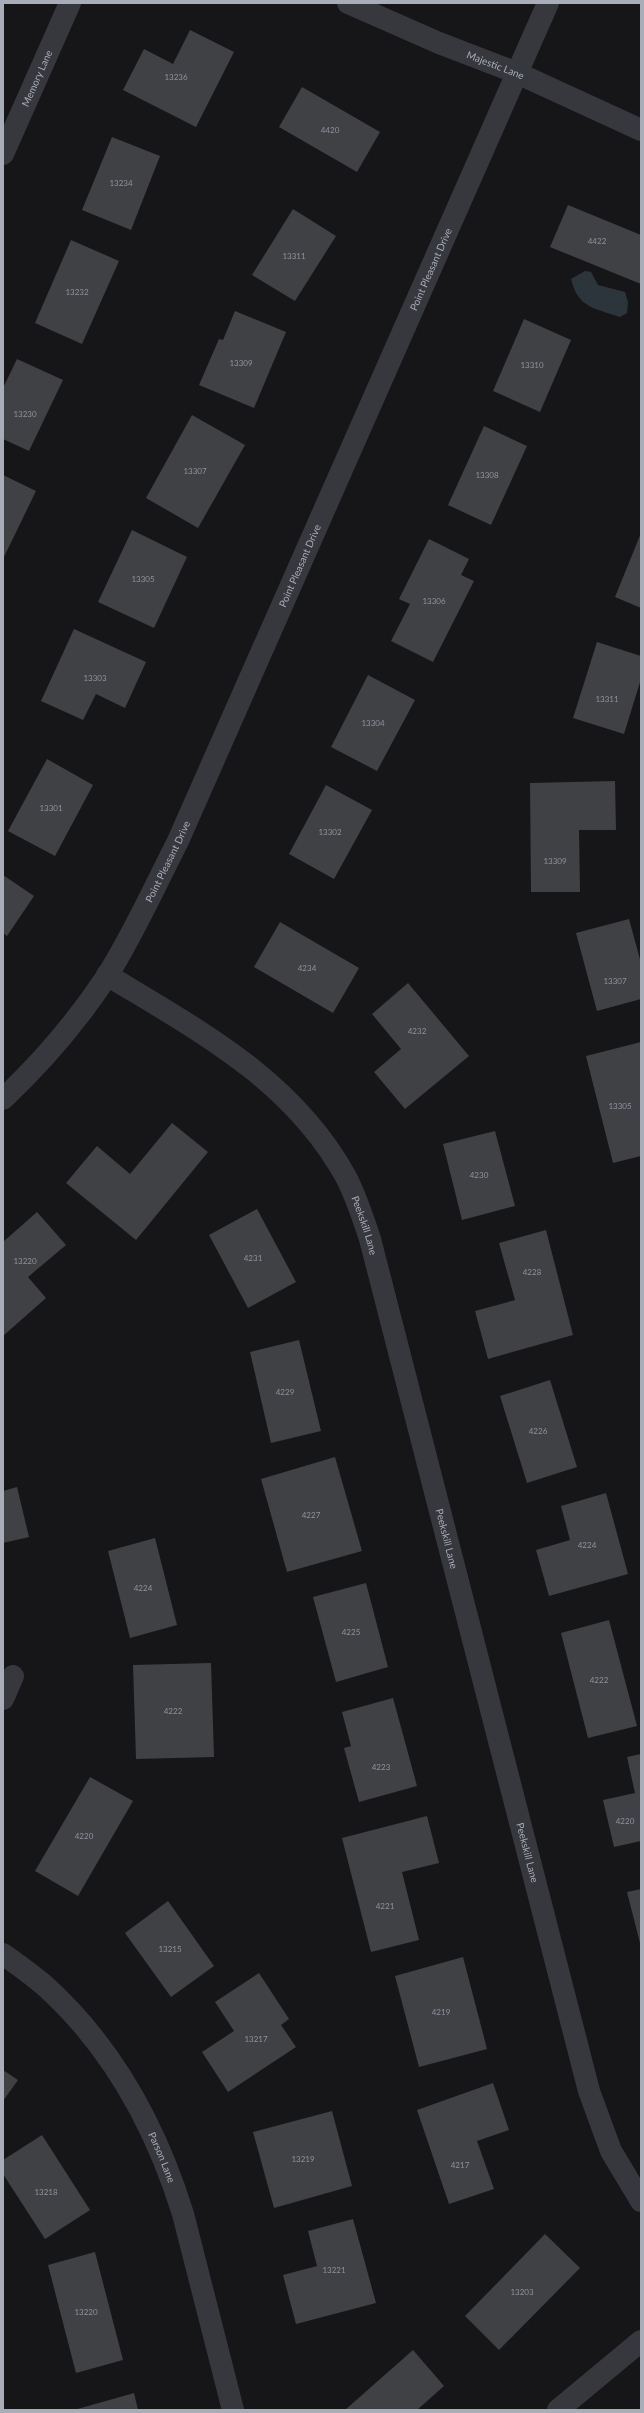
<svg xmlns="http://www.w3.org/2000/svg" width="644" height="2413" font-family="Lato,sans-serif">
<rect width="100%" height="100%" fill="#161618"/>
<path fill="#2c353c" d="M 585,271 L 591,272 L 598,285 L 625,292 L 628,302 L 627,313 L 620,317 C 594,308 578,308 571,279 Z"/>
<g fill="#404145">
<polygon points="190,30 234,52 196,127 123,90 144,49 173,64"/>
<polygon points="302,87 380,132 357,172 279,127"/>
<polygon points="112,137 160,156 131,230 82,210"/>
<polygon points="568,205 641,235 641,284 550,247"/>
<polygon points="293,209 336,236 295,301 252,275"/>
<polygon points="71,240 119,261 82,344 35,323"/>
<polygon points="235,311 286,332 254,408 199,385 219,339 223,340"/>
<polygon points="524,319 571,340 540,412 493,391"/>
<polygon points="17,359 63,380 29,451 3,439 3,388"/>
<polygon points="192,415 245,445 198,528 146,498"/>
<polygon points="484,426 527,446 491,525 448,505"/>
<polygon points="3,475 36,491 3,559"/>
<polygon points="132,530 187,557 154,628 98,602"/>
<polygon points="641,533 641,608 615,597"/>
<polygon points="429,539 469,559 461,575 474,581 433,662 391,641 410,604 399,599"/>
<polygon points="74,629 146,662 125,708 96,694 83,720 41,701"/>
<polygon points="597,642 641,656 641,679 624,734 573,718"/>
<polygon points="368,675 415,700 377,771 331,747"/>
<polygon points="47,759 93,785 55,856 8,831"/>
<polygon points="615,781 616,830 579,830 580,892 531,892 530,783"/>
<polygon points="326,785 372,810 334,879 289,854"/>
<polygon points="3,875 34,896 7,936 3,933"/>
<polygon points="629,919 641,963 641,999 597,1011 576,933"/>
<polygon points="280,922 359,968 333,1013 254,967"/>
<polygon points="408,983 469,1056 405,1109 374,1072 401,1049 372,1014"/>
<polygon points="641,1042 641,1156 613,1163 586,1056"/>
<polygon points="172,1123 208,1152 136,1240 66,1183 97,1146 130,1174"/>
<polygon points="495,1131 515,1206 462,1220 443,1144"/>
<polygon points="257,1209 296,1282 248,1308 209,1235"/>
<polygon points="37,1212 66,1245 28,1277 46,1298 3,1336 3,1242"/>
<polygon points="546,1230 573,1335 488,1359 475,1311 515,1300 499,1243"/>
<polygon points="299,1340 321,1431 271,1443 250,1352"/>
<polygon points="550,1380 577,1467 527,1483 500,1396"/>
<polygon points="335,1457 362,1551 287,1572 261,1479"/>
<polygon points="17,1487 29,1537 3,1543 3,1491"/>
<polygon points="606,1493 628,1574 549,1596 536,1550 570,1540 561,1506"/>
<polygon points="155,1538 177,1625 130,1638 108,1551"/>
<polygon points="366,1583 388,1667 336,1682 313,1597"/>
<polygon points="609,1620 637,1726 588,1738 561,1633"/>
<polygon points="211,1663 214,1757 136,1759 133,1665"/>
<polygon points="393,1698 417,1786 359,1802 344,1748 351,1746 342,1712"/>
<polygon points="641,1754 641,1841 614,1847 603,1800 635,1793 627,1757"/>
<polygon points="90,1777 133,1801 78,1896 35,1871"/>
<polygon points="427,1816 439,1863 402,1872 419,1940 371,1952 342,1838"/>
<polygon points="641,1889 641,1943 640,1943 627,1892"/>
<polygon points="168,1901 214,1966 171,1997 125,1933"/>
<polygon points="463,1957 487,2049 419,2067 395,1976"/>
<polygon points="259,1973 289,2019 281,2025 296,2047 228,2092 202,2052 234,2031 215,2002"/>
<polygon points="3,2070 18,2080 3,2101"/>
<polygon points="493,2083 509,2130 477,2141 494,2189 449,2204 417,2110"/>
<polygon points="332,2111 352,2186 274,2208 253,2132"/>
<polygon points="42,2135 90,2210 45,2239 3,2174 3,2160"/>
<polygon points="353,2219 376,2303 296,2324 283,2275 317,2266 308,2231"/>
<polygon points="545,2234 580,2268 499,2350 465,2316"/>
<polygon points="95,2252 123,2360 76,2373 48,2265"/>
<polygon points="413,2350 444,2386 417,2410 345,2410"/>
<polygon points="134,2393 138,2410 74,2410"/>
</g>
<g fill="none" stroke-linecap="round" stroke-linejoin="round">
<g stroke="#37383d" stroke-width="22">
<path id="s1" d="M 348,3 L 439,43 L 517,73 L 641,130"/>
<path id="s2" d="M 3,154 L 70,3"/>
<path id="s3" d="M 107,975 C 199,1031 292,1079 346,1177 C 356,1196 363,1218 370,1239 L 589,2091 L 611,2151 L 641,2201"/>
<path id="s4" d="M 3,1099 C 41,1063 78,1020 107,976 C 134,933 155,886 178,841 L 548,3"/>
<polyline points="3,1699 13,1676"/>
<path id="s5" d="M 3,1954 C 17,1964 31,1974 44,1985 C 113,2047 156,2127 183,2214 L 233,2410"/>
<polyline points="558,2410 641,2341"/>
</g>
</g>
<g text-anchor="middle" stroke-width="3" stroke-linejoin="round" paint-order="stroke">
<g font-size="8" fill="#8e929b">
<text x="176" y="80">13236</text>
<text x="330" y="133">4420</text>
<text x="121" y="186">13234</text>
<text x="597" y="244">4422</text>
<text x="294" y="259">13311</text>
<text x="77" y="295">13232</text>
<text x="241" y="366">13309</text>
<text x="532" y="368">13310</text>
<text x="25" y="417">13230</text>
<text x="195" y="474">13307</text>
<text x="487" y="478">13308</text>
<text x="143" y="582">13305</text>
<text x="434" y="604">13306</text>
<text x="95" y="681">13303</text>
<text x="607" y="702">13311</text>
<text x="373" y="726">13304</text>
<text x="51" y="811">13301</text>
<text x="330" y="835">13302</text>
<text x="555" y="864">13309</text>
<text x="307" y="971">4234</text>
<text x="615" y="984">13307</text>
<text x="417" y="1034">4232</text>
<text x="620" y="1109">13305</text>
<text x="479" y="1178">4230</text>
<text x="253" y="1261">4231</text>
<text x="25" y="1264">13220</text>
<text x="532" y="1275">4228</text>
<text x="285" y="1395">4229</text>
<text x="538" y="1434">4226</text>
<text x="311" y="1518">4227</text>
<text x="587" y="1548">4224</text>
<text x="143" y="1591">4224</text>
<text x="351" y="1635">4225</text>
<text x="599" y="1683">4222</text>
<text x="173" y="1714">4222</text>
<text x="381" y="1770">4223</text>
<text x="625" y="1824">4220</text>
<text x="84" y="1839">4220</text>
<text x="385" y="1909">4221</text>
<text x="170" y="1952">13215</text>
<text x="441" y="2015">4219</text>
<text x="256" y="2042">13217</text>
<text x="303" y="2162">13219</text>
<text x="460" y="2168">4217</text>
<text x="46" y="2195">13218</text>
<text x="334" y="2273">13221</text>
<text x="522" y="2295">13203</text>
<text x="86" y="2315">13220</text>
</g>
<g font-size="10" fill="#a8adb8" stroke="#111113">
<text dy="4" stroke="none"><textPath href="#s1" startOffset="160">Majestic Lane</textPath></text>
<text dy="4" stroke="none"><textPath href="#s2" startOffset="83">Memory Lane</textPath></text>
<text dy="4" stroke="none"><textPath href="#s4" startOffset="939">Point Pleasant Drive</textPath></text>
<text dy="4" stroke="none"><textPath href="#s4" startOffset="615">Point Pleasant Drive</textPath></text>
<text dy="4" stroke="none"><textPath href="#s4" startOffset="291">Point Pleasant Drive</textPath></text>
<text dy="4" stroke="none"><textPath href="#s3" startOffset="369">Peekskill Lane</textPath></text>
<text dy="4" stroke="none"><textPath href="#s3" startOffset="693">Peekskill Lane</textPath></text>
<text dy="4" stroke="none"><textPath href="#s3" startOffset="1017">Peekskill Lane</textPath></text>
<text dy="4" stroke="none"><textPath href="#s5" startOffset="262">Parson Lane</textPath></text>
</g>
</g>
<rect width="644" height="2413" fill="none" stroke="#a8adb8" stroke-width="8"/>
</svg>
